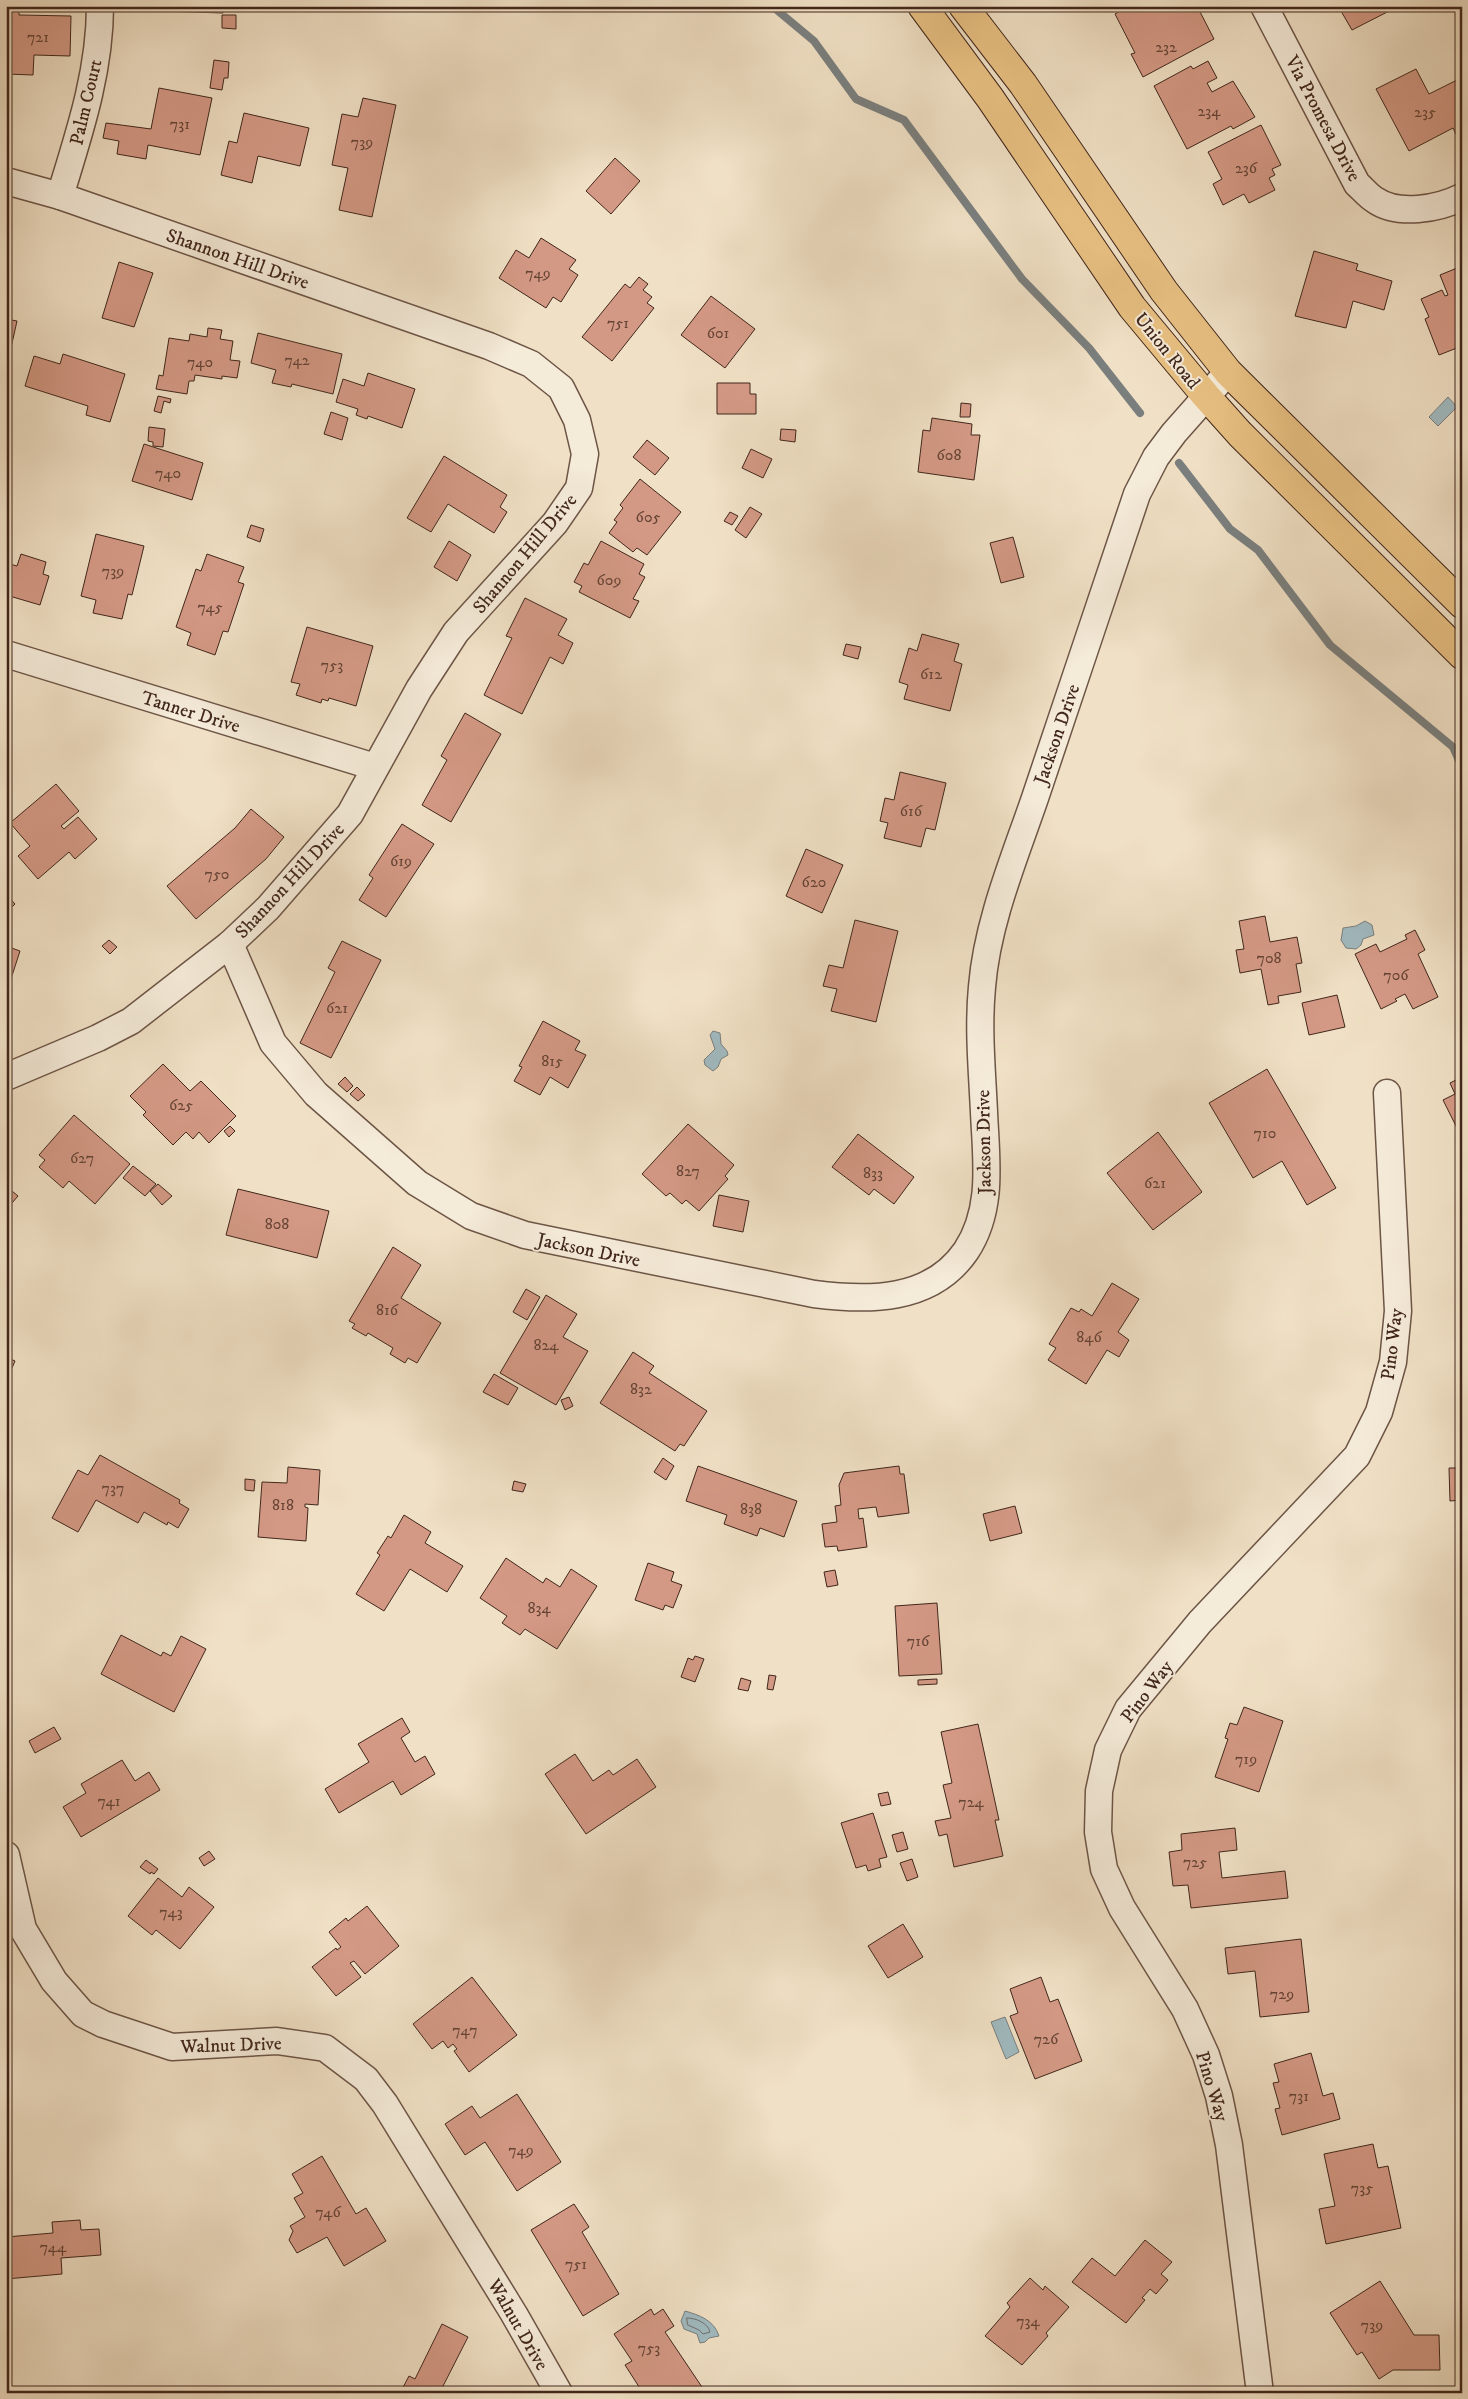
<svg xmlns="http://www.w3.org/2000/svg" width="1468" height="2399" font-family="'IM FELL DW Pica',serif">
<rect width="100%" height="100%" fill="#f0e0c5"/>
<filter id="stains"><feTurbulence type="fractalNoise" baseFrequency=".004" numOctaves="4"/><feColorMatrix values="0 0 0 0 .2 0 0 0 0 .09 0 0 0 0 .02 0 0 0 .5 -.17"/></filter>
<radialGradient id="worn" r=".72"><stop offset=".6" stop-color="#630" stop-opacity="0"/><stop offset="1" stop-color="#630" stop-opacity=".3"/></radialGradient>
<g fill="#a0bac0" stroke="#7a7f7e">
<polygon points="1448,397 1457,407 1438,426 1429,417"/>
<polygon points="1365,921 1372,925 1374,935 1363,939 1361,945 1356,949 1346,948 1341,940 1343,928 1356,926"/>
<polygon points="713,1031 720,1033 721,1044 727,1051 728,1055 721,1059 718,1067 713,1071 705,1065 704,1060 715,1049 710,1035"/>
<polygon points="1005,2017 1019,2052 1006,2059 991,2022"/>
<path d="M 685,2311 C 699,2315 714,2320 719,2336 L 709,2338 L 705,2342 L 700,2343 L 697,2334 L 684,2329 L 681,2321 Z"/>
</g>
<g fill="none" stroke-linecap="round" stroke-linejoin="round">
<path stroke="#70706e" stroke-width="1" d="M 687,2318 C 696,2318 708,2323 710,2332 L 703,2334 L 699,2330 L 688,2325 Z"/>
<g stroke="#7a7f7e" stroke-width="8">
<polyline points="772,6 814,41 856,99 904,120 1022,279 1089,348 1140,413"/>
<polyline points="1179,463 1230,529 1258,550 1330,645 1453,747 1462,767"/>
</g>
</g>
<g fill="#d49985" stroke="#41271c">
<polygon points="6,6 19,6 19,15 71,16 70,56 34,55 33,75 6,74"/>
<polygon points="161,6 224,6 223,13 160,11"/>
<polygon points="1129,6 1197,6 1214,39 1143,77 1131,54 1135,53 1115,14"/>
<polygon points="1342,6 1397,6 1397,7 1352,30 1341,11 1344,9"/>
<polygon points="222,15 236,15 236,29 222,28"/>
<polygon points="214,60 229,62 228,78 224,78 222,90 210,88"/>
<polygon points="1208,61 1217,78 1207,83 1212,92 1233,81 1255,117 1233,129 1231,126 1187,149 1154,86 1191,66 1193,69"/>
<polygon points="1416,69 1429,94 1461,78 1462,136 1458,138 1453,128 1409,151 1376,89"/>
<polygon points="159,88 212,98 200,155 148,145 146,159 117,154 119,141 103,138 106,123 151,129"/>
<polygon points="363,98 396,105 372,217 339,210 348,168 332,165 342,114 358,117"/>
<polygon points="244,113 309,128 300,166 258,156 252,183 221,175 229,141 237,143"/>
<polygon points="1261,125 1281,165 1272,169 1275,175 1269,178 1275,190 1249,203 1244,194 1223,205 1213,184 1222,179 1208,152"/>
<polygon points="615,158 640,181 611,214 586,191"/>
<polygon points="541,238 576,260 569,269 578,275 561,302 553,297 546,308 499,278 516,250 529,258"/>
<polygon points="1314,251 1358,264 1356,270 1392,281 1384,310 1353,301 1346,328 1295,316"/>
<polygon points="119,262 153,273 134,327 102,318"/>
<polygon points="1462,266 1462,346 1439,355 1425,319 1429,317 1421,299 1442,290 1445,296 1448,295 1440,275"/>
<polygon points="639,277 648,284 643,290 652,297 647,303 654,308 612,361 582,337 625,284 630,288"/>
<polygon points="711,296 755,329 725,368 681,335"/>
<polygon points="6,319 17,321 6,370"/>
<polygon points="208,328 222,330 220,339 233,341 230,360 240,361 237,378 222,376 222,379 195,375 194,381 189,381 187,394 156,389 159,375 163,376 169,338 189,341 190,334 207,337"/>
<polygon points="258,333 342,354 333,394 292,384 291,387 272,383 276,370 251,363"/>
<polygon points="63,354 125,374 110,422 86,415 88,406 25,386 34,356 60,364"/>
<polygon points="368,373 415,389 402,428 368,416 367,419 356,415 358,409 336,402 343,379 364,386"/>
<polygon points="717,383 750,383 750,394 756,394 756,414 717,414"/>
<polygon points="158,396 171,399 170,403 164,401 161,413 154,411"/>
<polygon points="961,403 971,404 970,417 960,417"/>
<polygon points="331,412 348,418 342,440 324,434"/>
<polygon points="932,418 972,424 971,435 980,435 974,480 918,472 923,430 930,431"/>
<polygon points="149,427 165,429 163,447 153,446 153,442 148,441"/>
<polygon points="781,429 796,430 795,442 780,440"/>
<polygon points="647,440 669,458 655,475 633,457"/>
<polygon points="144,444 203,463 192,500 132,481"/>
<polygon points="751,449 772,459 763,478 742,468"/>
<polygon points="444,456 507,495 500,507 507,512 494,533 448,504 431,532 407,518"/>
<polygon points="640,479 681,512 647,555 637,548 633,552 609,533 617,522 614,520 623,508 620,505"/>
<polygon points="750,507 762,514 746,538 735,530"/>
<polygon points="730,512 738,516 732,525 724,521"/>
<polygon points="251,525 264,529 260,542 247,537"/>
<polygon points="96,534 144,546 132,595 128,594 122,619 93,613 96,600 81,596"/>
<polygon points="1013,537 1024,577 1001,583 990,543"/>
<polygon points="449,541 471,555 457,581 434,567"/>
<polygon points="601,541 644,564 639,574 645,577 633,599 639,601 630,618 579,592 582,586 574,582 584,563 588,565"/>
<polygon points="21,554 46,562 43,574 49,576 40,605 6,595 6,563 17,566"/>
<polygon points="207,554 244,567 238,582 244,584 228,632 223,631 215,655 187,645 191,633 176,627 196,569 201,571"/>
<polygon points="525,598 567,619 558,635 573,643 563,664 550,657 522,714 484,695 512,638 506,636"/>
<polygon points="307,627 373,646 356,706 329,698 328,701 322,699 321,703 296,695 300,684 291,682"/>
<polygon points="922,634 959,644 954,661 962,664 950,711 904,699 908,685 899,682 909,648 917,651"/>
<polygon points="846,644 861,647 858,659 843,655"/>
<polygon points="465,713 501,734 451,822 422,805 447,760 441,756"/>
<polygon points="900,772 946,783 935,830 926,828 921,847 884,838 888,823 880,821 885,798 894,800"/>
<polygon points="56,784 79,811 61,826 64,829 78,817 97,839 75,859 69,852 38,879 18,856 30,846 10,823"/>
<polygon points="251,809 284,837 266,859 196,919 167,886 235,828"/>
<polygon points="402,824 434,844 386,917 359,900 373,878 369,875"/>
<polygon points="806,849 843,865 822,913 786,896"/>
<polygon points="6,894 15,904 6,913"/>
<polygon points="1265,916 1270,942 1297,937 1302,963 1296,964 1301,992 1278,996 1279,1003 1268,1005 1261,969 1240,973 1236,950 1244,949 1239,921"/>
<polygon points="855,920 898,931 876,1022 831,1011 837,989 823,986 829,965 843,968"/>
<polygon points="1415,930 1425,950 1418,954 1438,997 1413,1009 1405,994 1395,999 1397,1001 1381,1009 1355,954 1376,944 1380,952 1407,939 1405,935"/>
<polygon points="109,940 117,947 110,954 102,946"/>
<polygon points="342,941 381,960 331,1058 300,1043 335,972 328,968"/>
<polygon points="6,946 20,951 8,988 12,990 7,1007"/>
<polygon points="1337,995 1345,1027 1309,1035 1302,1003"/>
<polygon points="543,1021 580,1041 575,1050 586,1055 568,1088 550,1077 540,1095 514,1081 522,1067 519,1066"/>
<polygon points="163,1064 190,1091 201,1081 236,1116 209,1143 199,1132 193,1139 186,1132 173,1145 143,1115 146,1112 130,1096"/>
<polygon points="1267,1069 1336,1188 1307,1205 1282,1161 1253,1178 1209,1103"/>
<polygon points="345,1077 353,1086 347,1092 338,1084"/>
<polygon points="1462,1077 1462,1148 1456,1136 1460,1134 1443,1100 1455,1094 1450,1083"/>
<polygon points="357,1087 365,1095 358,1101 350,1094"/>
<polygon points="74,1115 130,1164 95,1204 69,1181 63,1188 39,1167 45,1160 39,1155"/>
<polygon points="688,1124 734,1165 725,1176 728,1179 699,1211 686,1200 682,1204 670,1193 666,1196 642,1174"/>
<polygon points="230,1126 235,1131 229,1137 224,1131"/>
<polygon points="1158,1132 1202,1192 1153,1230 1107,1173"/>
<polygon points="858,1134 914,1177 894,1204 874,1189 869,1195 832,1167"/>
<polygon points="133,1166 156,1184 145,1196 123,1178"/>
<polygon points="158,1184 172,1196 162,1205 150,1191"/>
<polygon points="6,1186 18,1196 6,1210"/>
<polygon points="238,1189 329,1211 317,1258 226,1235"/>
<polygon points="719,1195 749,1201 743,1232 713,1226"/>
<polygon points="393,1247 421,1265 401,1298 441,1323 417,1363 408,1358 405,1363 390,1354 393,1348 368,1333 366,1336 352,1328 355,1324 349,1321"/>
<polygon points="1112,1283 1139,1299 1118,1332 1129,1340 1119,1357 1107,1350 1086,1384 1048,1360 1056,1348 1049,1344 1071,1308 1079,1312 1081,1309 1092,1316"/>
<polygon points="526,1289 540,1297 527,1320 513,1312"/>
<polygon points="546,1295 577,1314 563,1337 588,1351 556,1405 500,1373"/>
<polygon points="633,1352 654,1366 649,1373 707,1411 684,1446 680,1444 675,1451 600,1403"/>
<polygon points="6,1357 15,1361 6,1382"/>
<polygon points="494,1374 518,1388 508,1405 483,1392"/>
<polygon points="569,1397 573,1406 565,1410 561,1400"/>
<polygon points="100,1455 180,1500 179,1503 189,1509 178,1528 168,1522 167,1525 144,1512 138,1523 96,1500 78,1532 52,1518 78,1470 88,1475"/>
<polygon points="663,1458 674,1466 666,1480 654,1472"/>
<polygon points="698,1466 797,1501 784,1537 760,1528 757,1536 724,1524 727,1515 686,1501"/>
<polygon points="899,1466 900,1474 904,1474 909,1513 878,1517 876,1507 858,1509 859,1519 863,1518 867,1547 838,1551 837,1546 825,1547 822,1524 837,1522 835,1506 841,1505 839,1485 844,1473"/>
<polygon points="288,1467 320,1470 318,1505 305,1504 305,1507 308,1508 306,1541 258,1537 262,1482 287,1483"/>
<polygon points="1449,1468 1462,1468 1462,1500 1450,1501"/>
<polygon points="245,1479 255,1480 254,1491 245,1490"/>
<polygon points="514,1481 526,1484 523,1492 512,1490"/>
<polygon points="1015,1506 1022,1533 990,1541 983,1514"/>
<polygon points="404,1515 431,1532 425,1543 463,1566 447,1592 410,1569 384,1611 356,1594 380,1555 377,1553 388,1536 391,1538"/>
<polygon points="506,1558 543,1583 546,1578 560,1587 571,1569 597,1586 557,1649 525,1629 520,1635 502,1623 507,1616 480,1598"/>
<polygon points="648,1563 674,1572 671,1581 682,1585 673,1608 665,1605 663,1610 635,1600"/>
<polygon points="835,1570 838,1585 827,1587 824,1572"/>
<polygon points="937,1603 942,1674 899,1676 895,1606"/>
<polygon points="121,1635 161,1656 163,1652 171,1656 181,1636 206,1649 174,1712 101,1674"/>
<polygon points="695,1656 704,1659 695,1682 681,1677 688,1658 693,1660"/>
<polygon points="769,1675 776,1676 773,1690 767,1689"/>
<polygon points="741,1678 751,1681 748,1691 738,1689"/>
<polygon points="937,1679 937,1684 918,1685 918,1680"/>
<polygon points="1244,1707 1283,1721 1259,1792 1215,1777 1228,1739 1225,1738 1230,1723 1237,1725"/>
<polygon points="402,1718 410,1732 401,1738 415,1762 425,1756 435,1774 401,1795 393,1781 339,1813 325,1789 369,1762 358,1744"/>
<polygon points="978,1724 999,1820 995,1820 1003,1856 954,1867 947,1834 939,1836 935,1821 951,1818 943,1785 952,1783 941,1732"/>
<polygon points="54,1727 61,1739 35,1753 29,1741"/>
<polygon points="575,1754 593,1781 609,1770 613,1775 637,1759 656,1787 586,1834 545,1774"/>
<polygon points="122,1760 135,1781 149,1772 160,1790 81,1837 63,1807 86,1793 81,1784"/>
<polygon points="888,1792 891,1804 881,1806 878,1794"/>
<polygon points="873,1813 887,1857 879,1859 881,1867 868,1871 866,1865 856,1868 841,1823"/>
<polygon points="1235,1828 1237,1850 1219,1852 1222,1878 1285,1871 1288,1898 1191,1908 1188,1885 1173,1886 1169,1852 1182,1850 1181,1834"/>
<polygon points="903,1832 908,1849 897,1852 892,1835"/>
<polygon points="209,1851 215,1859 204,1866 199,1858"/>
<polygon points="912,1859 918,1877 907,1881 900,1863"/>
<polygon points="146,1860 158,1869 154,1874 151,1872 150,1874 140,1867"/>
<polygon points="158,1878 182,1897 189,1887 214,1907 180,1949 156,1930 152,1935 128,1916"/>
<polygon points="367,1906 399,1946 365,1974 354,1961 350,1963 361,1977 336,1996 312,1967 336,1948 337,1950 341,1947 329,1932 346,1918 348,1921"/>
<polygon points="903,1924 923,1957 888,1978 868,1946"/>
<polygon points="1301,1939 1309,2012 1260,2017 1255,1971 1228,1974 1225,1948"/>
<polygon points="472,1977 517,2035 469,2072 454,2051 457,2049 453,2044 448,2048 443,2041 432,2049 413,2024"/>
<polygon points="1041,1977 1050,2002 1058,1999 1082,2061 1035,2079 1010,2016 1018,2013 1010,1989"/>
<polygon points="1311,2053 1323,2096 1333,2093 1340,2119 1282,2135 1275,2109 1280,2108 1273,2083 1279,2082 1274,2064"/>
<polygon points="517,2094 561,2162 517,2191 485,2142 465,2155 445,2124 472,2106 480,2118"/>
<polygon points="1373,2144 1378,2168 1388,2166 1401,2228 1326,2244 1319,2209 1335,2206 1324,2154"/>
<polygon points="322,2156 356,2214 366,2208 386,2241 344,2266 327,2237 297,2253 289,2240 293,2231 290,2226 305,2217 294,2198 303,2193 292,2174"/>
<polygon points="574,2204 589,2227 582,2232 619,2294 583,2316 531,2230"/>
<polygon points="80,2220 81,2230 99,2229 101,2255 61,2258 62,2274 6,2279 6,2237 53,2233 52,2222"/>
<polygon points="1145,2240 1172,2262 1161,2274 1168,2280 1156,2294 1150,2289 1142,2298 1145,2300 1126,2323 1072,2282 1092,2258 1115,2276"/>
<polygon points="1030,2278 1043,2290 1045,2286 1069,2307 1046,2333 1048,2336 1022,2365 985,2336 1010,2307 1007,2303"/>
<polygon points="1380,2281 1414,2335 1439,2335 1440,2370 1393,2370 1379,2379 1362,2352 1357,2355 1330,2313"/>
<polygon points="651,2309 654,2315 663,2309 674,2326 665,2332 706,2393 652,2393 650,2389 643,2393 625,2365 632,2361 614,2334"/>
<polygon points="442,2324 468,2337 440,2392 443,2393 400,2393 409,2376 415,2379"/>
</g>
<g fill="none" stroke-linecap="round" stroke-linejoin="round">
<defs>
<g id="minor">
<path d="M 1264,6 L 1357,184 C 1363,189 1368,196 1375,200 C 1398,216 1438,209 1462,197"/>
<polyline points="6,181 60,196 489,346 531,364 561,388 577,420 585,454 579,488 555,523 456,632 419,689 350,814 268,908 230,944 131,1021 98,1038 6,1077"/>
<path d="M 60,196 C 79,134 100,72 100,6"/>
<polyline points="6,654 375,767"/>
<path d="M 230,944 L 273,1043 L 316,1094 L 417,1183 L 471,1216 L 525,1235 L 814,1294 C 868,1301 931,1302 966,1251 C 994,1209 986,1159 984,1112 C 982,1070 978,1028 982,987 C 987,923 1014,859 1035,798 C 1069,697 1103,595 1137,494 L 1156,457 L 1174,433 L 1228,372"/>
<polyline points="6,1855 23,1929 54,1981 83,2014 103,2024 172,2047 277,2041 325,2048 366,2079 385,2104 514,2314 559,2393"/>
<polyline points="1260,2393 1229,2145 1219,2096 1206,2055 1185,2009 1122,1908 1104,1869 1098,1832 1099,1791 1108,1750 1128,1709 1200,1622 1357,1456 1379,1412 1393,1362 1398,1311 1387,1093"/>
</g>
<g id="major">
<polyline points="922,6 990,98 1132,307 1206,396 1240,434 1462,655"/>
<polyline points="963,6 1023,84 1164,291 1228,372 1462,604"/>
</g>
</defs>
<use href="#minor" stroke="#6d5546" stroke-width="29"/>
<use href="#major" stroke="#41271c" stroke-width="30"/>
<use href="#minor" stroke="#f5ebd9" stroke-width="26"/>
<use href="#major" stroke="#e8c082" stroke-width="28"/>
</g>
<g text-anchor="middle" stroke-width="4" stroke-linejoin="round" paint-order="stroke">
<g font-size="16" fill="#664436">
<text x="38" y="42">721</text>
<text x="1166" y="52">232</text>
<text x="1209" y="116">234</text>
<text x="1425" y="117">235</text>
<text x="180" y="129">731</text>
<text x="362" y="147">739</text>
<text x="1246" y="173">236</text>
<text x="538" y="278">749</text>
<text x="618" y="328">751</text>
<text x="718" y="338">601</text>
<text x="297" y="365">742</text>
<text x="200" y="367">740</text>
<text x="949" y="460">608</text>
<text x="168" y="478">740</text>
<text x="648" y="522">605</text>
<text x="113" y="576">739</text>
<text x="609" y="585">609</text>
<text x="210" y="612">745</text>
<text x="332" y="670">753</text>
<text x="931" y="679">612</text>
<text x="911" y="816">616</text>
<text x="401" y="866">619</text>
<text x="217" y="879">750</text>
<text x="814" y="887">620</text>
<text x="1269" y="963">708</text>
<text x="1396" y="980">706</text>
<text x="337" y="1013">621</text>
<text x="552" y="1066">815</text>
<text x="181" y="1110">625</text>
<text x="1265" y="1138">710</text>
<text x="82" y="1163">627</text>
<text x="688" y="1176">827</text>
<text x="873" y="1178">833</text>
<text x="1155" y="1188">621</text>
<text x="277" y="1229">808</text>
<text x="387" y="1315">816</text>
<text x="1089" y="1342">846</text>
<text x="546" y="1350">824</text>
<text x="641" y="1394">832</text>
<text x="113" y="1493">737</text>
<text x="283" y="1510">818</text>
<text x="751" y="1514">838</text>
<text x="539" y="1613">834</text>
<text x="918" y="1646">716</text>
<text x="1246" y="1764">719</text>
<text x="109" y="1806">741</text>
<text x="971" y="1807">724</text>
<text x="1195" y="1867">725</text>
<text x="171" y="1917">743</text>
<text x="1282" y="1999">729</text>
<text x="465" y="2035">747</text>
<text x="1046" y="2044">726</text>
<text x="1299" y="2101">731</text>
<text x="521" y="2155">749</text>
<text x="1362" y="2193">735</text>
<text x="328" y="2217">746</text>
<text x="53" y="2252">744</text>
<text x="576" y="2269">751</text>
<text x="1028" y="2326">734</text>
<text x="1372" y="2330">739</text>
<text x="649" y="2353">753</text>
</g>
<g font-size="19" fill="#41271c" stroke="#f5ebd9">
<text transform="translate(85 102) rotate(-77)" y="7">Palm Court</text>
<text transform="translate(1324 118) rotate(62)" y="7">Via Promesa Drive</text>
<text transform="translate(238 258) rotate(19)" y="7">Shannon Hill Drive</text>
<text transform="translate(1168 350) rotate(51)" y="7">Union Road</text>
<text transform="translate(524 553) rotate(-50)" y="7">Shannon Hill Drive</text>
<text transform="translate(191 711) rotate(17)" y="7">Tanner Drive</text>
<text transform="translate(1056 734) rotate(-71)" y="7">Jackson Drive</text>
<text transform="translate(289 880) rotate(-47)" y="7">Shannon Hill Drive</text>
<text transform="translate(983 1142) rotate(-91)" y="7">Jackson Drive</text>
<text transform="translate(589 1249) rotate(12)" y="7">Jackson Drive</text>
<text transform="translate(1391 1344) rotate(-83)" y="7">Pino Way</text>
<text transform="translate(1146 1691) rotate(-53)" y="7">Pino Way</text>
<text transform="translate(231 2044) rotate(-2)" y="7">Walnut Drive</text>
<text transform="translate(1213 2086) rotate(73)" y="7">Pino Way</text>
<text transform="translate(519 2324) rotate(60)" y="7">Walnut Drive</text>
</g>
</g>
<rect width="1468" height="2399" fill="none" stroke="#f0e0c5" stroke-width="25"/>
<rect x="8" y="8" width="1453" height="2384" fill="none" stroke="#41271c" stroke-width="2.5"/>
<rect x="12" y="12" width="1443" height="2374" fill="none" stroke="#41271c"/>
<rect width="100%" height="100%" filter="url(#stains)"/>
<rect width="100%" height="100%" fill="url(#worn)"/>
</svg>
